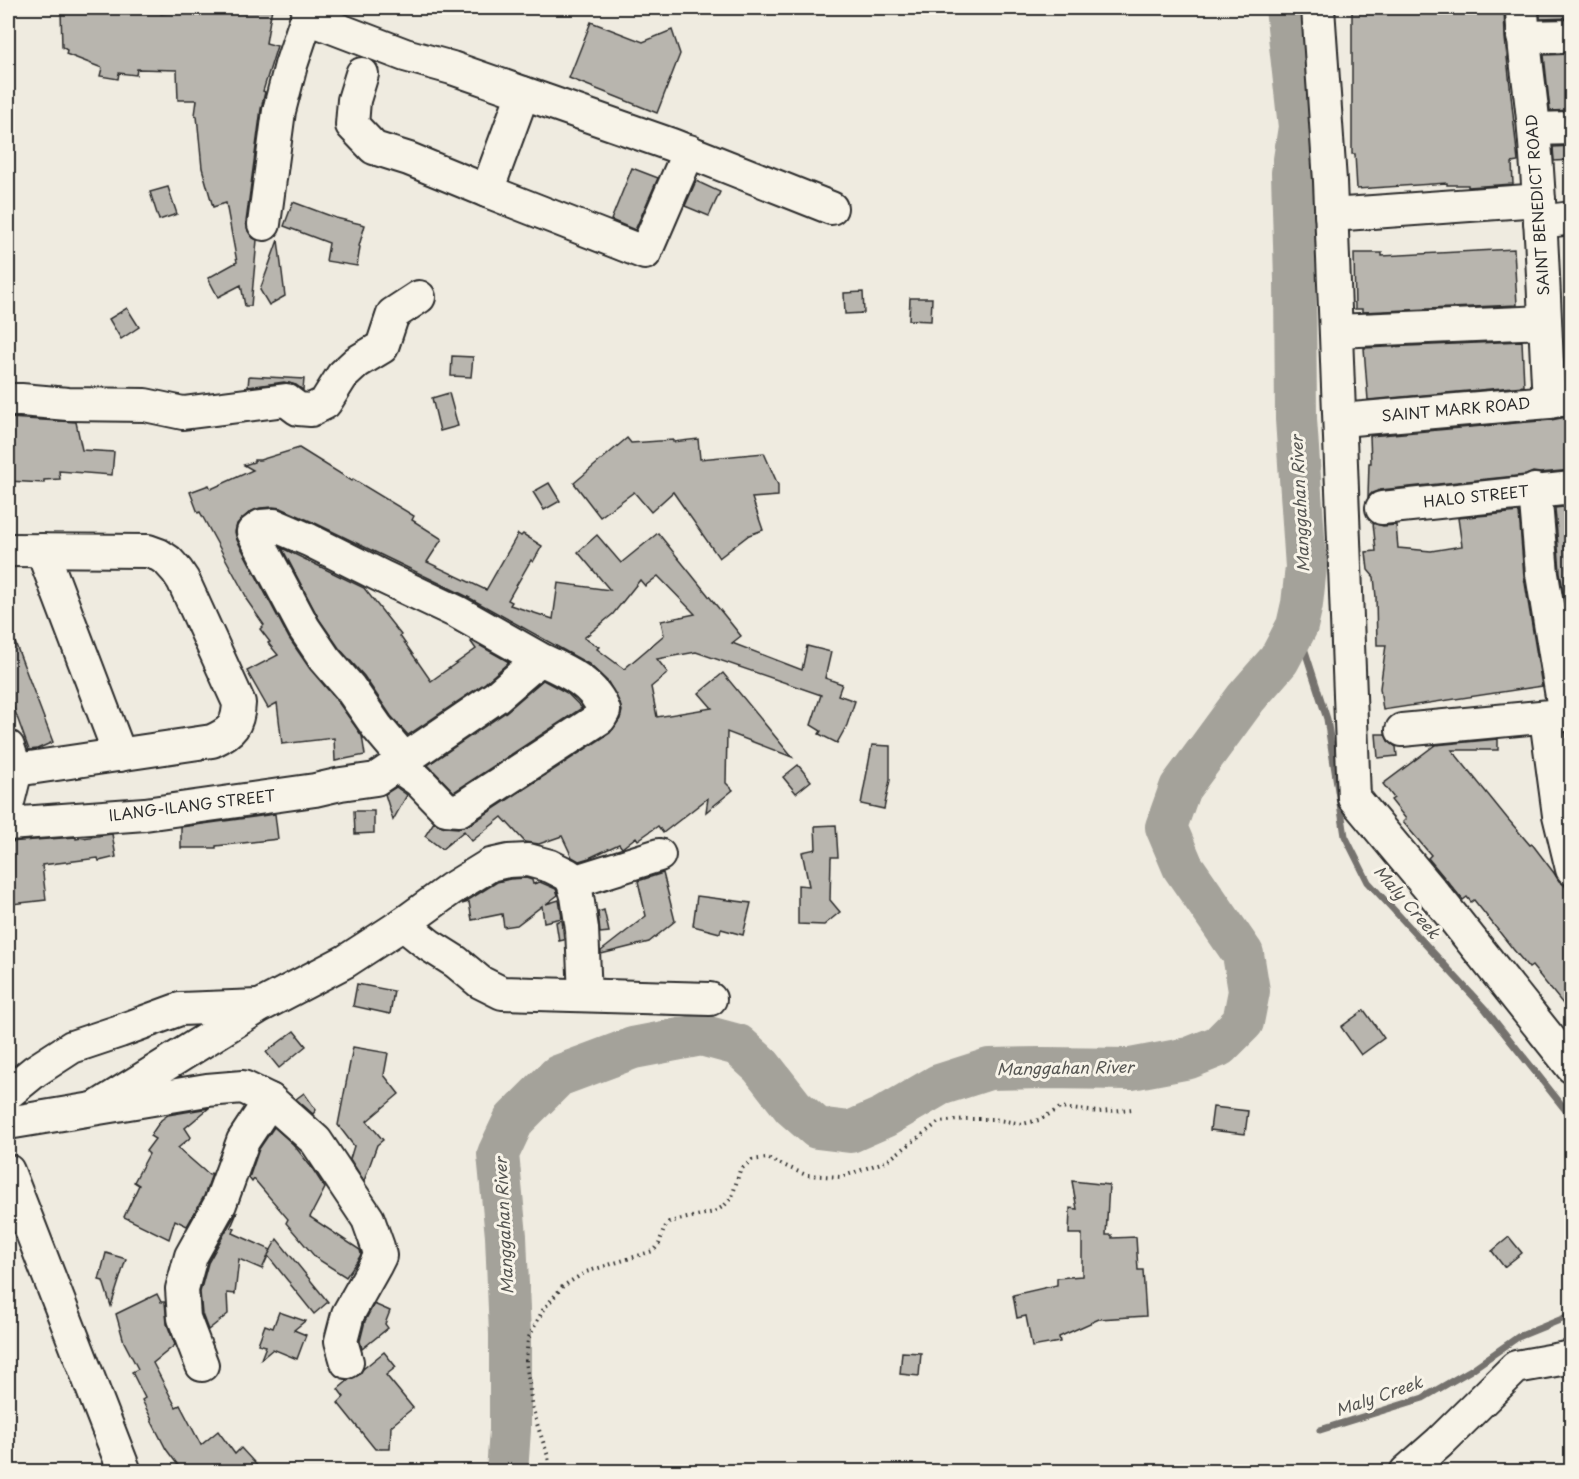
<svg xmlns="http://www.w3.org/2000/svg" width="1579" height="1479" font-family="'Playpen Sans',sans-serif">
<rect width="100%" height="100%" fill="#efebe0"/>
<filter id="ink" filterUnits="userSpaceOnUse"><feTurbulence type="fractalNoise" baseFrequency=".0167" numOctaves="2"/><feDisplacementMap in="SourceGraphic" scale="12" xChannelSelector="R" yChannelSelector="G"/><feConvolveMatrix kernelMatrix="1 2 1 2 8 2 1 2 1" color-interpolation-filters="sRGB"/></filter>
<g filter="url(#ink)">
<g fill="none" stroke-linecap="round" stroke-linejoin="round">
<g stroke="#74726e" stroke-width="7">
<polyline points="1297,626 1327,719 1345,836 1368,882 1486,1010 1572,1118"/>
<polyline points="1320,1430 1423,1398 1471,1370 1518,1337 1572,1315"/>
</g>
<polyline stroke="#a4a29a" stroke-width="42" points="507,1472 510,1430 510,1334 506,1236 498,1154 514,1120 558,1076 633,1048 701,1035 738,1045 761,1066 793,1107 817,1128 850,1132 884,1117 939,1085 989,1069 1042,1068 1131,1069 1189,1058 1219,1046 1243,1022 1249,991 1243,954 1183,867 1166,827 1180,788 1246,698 1279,660 1297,626 1302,604 1306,567 1296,419 1295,280 1292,173 1299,127 1286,8"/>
</g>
<g fill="#b8b5ae" stroke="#2b2b2b" stroke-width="1.5" fill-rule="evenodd">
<polygon points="102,8 161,8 161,14 213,8 272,8 266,43 277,46 263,91 265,92 261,109 246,222 248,231 253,238 257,240 251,306 245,306 241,285 218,297 208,278 237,262 226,203 213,207 202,168 197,116 195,115 197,100 178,100 177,70 137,69 136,75 119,73 118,79 100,76 102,68 66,54 67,50 62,47 61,10 101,9"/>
<polygon points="1352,8 1504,8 1505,38 1518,162 1512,163 1513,184 1468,187 1468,185 1447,185 1447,183 1357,189 1355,154 1352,154"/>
<polygon points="1540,8 1572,8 1572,18 1540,19"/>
<polygon points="591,22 643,42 672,30 680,54 657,113 569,78"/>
<polygon points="1572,54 1572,110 1550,111 1544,55"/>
<polygon points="1572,146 1572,160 1554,161 1553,147"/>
<polygon points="632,168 658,178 635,230 611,220"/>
<polygon points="696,181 720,192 709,216 685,206"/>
<polygon points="168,187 177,214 159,220 150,192"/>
<polygon points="293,202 336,218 365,225 359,246 360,247 357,266 326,261 329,243 284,226"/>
<polygon points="278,240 285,296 269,305 260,290"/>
<polygon points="1514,249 1517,305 1362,312 1362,309 1355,309 1354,253 1382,253 1382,256"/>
<polygon points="863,292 864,313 845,314 844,293"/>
<polygon points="910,298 932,298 931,321 909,320"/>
<polygon points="127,308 139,327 121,339 109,319"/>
<polygon points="1522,341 1524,386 1368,400 1364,348"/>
<polygon points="452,356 473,357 471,377 451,376"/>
<polygon points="249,376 304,379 303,390 296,385 284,382 248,387"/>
<polygon points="449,393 458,426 440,431 432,398"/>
<polygon points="1572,416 1572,470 1540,473 1533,472 1526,475 1380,490 1372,493 1368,497 1369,463 1371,463 1370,436 1551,420"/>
<polygon points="8,418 76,422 82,450 114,452 112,475 59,471 60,479 44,480 44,483 8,481"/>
<polygon points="627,438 631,443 673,440 673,442 698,439 700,459 764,453 778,485 778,496 752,498 763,530 749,535 719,558 673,492 651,512 634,492 600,517 574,483"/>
<path d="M 299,448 L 352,481 L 353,479 L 414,516 L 412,520 L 442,539 L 427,562 L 486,590 L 518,534 L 521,536 L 523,534 L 542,546 L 533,562 L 531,560 L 508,600 L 512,602 L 510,605 L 553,619 L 558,583 L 610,590 L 578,552 L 597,535 L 621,563 L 658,533 L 741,636 L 732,643 L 802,670 L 807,646 L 831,652 L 825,678 L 842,684 L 838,695 L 855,701 L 847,725 L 837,743 L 819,734 L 821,731 L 811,725 L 821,695 L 696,652 L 657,659 L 668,673 L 651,687 L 657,717 L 712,708 L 699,693 L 723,673 L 792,757 L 727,732 L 726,783 L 733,790 L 706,812 L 708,798 L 663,833 L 658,826 L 638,840 L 636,837 L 622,848 L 619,844 L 589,858 L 579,861 L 572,857 L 562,836 L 539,844 L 525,842 L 502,817 L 472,841 L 464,831 L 442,849 L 425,836 L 434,822 L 445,827 L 458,828 L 469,825 L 610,733 L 620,719 L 622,711 L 620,704 L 608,682 L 589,664 L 466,596 L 317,524 L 281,508 L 273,507 L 260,508 L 250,512 L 237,524 L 235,532 L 237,540 L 289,638 L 310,669 L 336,699 L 362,736 L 365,755 L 335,761 L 334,738 L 282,744 L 277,703 L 268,708 L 247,671 L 278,655 L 268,643 L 270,642 L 260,629 L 264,625 L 246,599 L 247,598 L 200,512 L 198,513 L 190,492 L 209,485 L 211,489 L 253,470 L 244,465 L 254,462 L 254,460 L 260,460 ZM 658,576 L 695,614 L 661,621 L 664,635 L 624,669 L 597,649 L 599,647 L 584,638 L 613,614 L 640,580 L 645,586 Z"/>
<polygon points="549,483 560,501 544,510 533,492"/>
<polygon points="1572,506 1572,643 1560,572 1555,508"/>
<polygon points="1519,512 1524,577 1542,686 1383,710 1380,688 1386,645 1377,645 1376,597 1374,577 1368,570 1366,552 1376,551 1373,523 1383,526 1396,525 1398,548 1431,551 1462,546 1458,518"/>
<polygon points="282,548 364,588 401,635 400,636 431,681 476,649 471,642 472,641 509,662 485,683 408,735 391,716 364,676 339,648 319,619"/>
<polygon points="8,629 10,629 53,742 37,749 29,750 8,692"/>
<polygon points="543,680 567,693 582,708 454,792 428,765 506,712"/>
<polygon points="1376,734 1385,734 1388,741 1396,747 1397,756 1378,758"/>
<polygon points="1498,739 1498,750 1452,750 1507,818 1530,845 1532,844 1554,873 1559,881 1564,885 1572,894 1572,1015 1532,966 1529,968 1513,949 1474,900 1471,902 1467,897 1463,900 1428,858 1431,855 1403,822 1406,819 1391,800 1394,798 1383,784 1435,745"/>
<polygon points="872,745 890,746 890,780 884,809 861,804"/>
<polygon points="798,765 811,781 796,793 783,777"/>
<polygon points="396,787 407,795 393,820 385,794"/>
<polygon points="354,811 374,811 374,833 355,834"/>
<polygon points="275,814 278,839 216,846 216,848 181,848 181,827"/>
<polygon points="836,825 838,857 831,857 830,900 840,912 824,925 798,924 798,885 809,886 802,852 816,849 815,826"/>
<polygon points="112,834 116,857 99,861 98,858 42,865 46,900 12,904 12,900 8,900 8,842 76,837 76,839"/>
<polygon points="663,873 675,921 649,942 601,954 601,951 646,916 638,881"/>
<polygon points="526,878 532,880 533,884 540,882 556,889 558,895 546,904 559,900 562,918 544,922 542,906 517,925 504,927 502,914 472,920 469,902 462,904 497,882 510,879"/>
<polygon points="697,896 751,903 743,935 721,929 720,933 693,926"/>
<polygon points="604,910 609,932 600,933 598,912"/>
<polygon points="562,920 564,940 559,941 556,922"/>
<polygon points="357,984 394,991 390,1014 353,1006"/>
<polygon points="1364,1010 1384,1038 1361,1055 1341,1027"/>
<polygon points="294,1031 306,1046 279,1068 266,1052"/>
<polygon points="353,1047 388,1053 384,1075 399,1094 367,1121 383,1140 377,1145 364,1181 350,1159 354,1146 338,1125"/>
<polygon points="304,1093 316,1110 313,1114 296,1099"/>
<polygon points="1213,1107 1248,1111 1245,1134 1210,1130"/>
<polygon points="209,1108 185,1128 191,1137 178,1148 209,1175 211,1173 212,1174 204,1196 187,1226 175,1220 169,1239 124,1217 139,1185 134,1182 149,1154 146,1151 155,1139 150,1136 161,1120 168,1115"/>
<polygon points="274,1127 293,1144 312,1168 325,1188 310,1217 360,1250 361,1254 359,1258 346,1277 316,1258 286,1223 288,1219 254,1179 252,1182 249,1178 259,1149"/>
<polygon points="1072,1181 1109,1185 1106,1235 1112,1235 1112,1238 1136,1237 1138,1270 1143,1270 1146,1316 1099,1319 1059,1337 1060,1342 1032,1347 1026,1316 1017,1318 1013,1295 1057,1285 1057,1278 1082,1276 1082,1234 1069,1234 1070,1210 1070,1208 1077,1209"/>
<polygon points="236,1213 237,1213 231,1227 235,1228 233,1233 271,1250 268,1255 277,1239 328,1302 314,1314 290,1284 290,1283 288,1281 268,1256 262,1269 239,1259 235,1294 227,1293 228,1314 208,1330 202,1314 200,1292 202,1285 208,1263"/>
<polygon points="1509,1237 1522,1253 1504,1267 1492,1251"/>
<polygon points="106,1253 126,1259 111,1306 103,1281 99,1280"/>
<polygon points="157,1294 161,1302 165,1302 167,1324 175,1345 153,1363 176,1407 180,1405 201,1445 218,1431 235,1454 241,1448 263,1472 183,1472 166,1449 151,1420 152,1420 142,1400 145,1398 132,1372 138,1369 124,1342 116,1314"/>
<polygon points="374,1304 390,1311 385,1324 388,1328 362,1349 360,1341 365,1321"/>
<polygon points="279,1312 305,1321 294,1330 306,1335 297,1359 273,1349 261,1359 266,1346 258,1344 265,1325 273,1328"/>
<polygon points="384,1352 396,1367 386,1375 413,1408 391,1426 390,1449 375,1449 338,1403 344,1397 338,1389 350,1379 359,1375 363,1369"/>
<polygon points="902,1352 921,1353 919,1376 900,1374"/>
</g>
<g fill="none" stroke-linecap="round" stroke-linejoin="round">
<defs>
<g id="minor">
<polyline points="1318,8 1330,181 1354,798 1444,906 1572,1067"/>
<path d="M 1522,8 C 1523,49 1531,90 1534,131 C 1542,221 1544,312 1549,402"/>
<polyline points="308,18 405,55 452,68 672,145 831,208"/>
<polyline points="1523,37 1572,36"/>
<polyline points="362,74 354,100 352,125 374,148 409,159 487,191"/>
<polyline points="523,93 487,191 645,253 689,151"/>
<polyline points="1534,129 1572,128"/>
<polyline points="1331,215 1539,200"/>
<polyline points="1540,222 1572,218"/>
<polyline points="264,224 279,111 291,65 310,8"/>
<polyline points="1336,331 1545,322"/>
<polyline points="8,400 21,400 68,404 145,405 183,413 286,400 298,409 311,410 325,403 342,376 357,362 382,347 393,314 419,297"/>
<polyline points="1341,420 1549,402 1572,398"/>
<polyline points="1535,490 1542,574 1565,715"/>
<polyline points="1382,508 1572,488"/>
<path d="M 8,550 L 148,551 L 159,555 L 168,561 L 177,571 L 183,580 L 239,703 C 238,725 232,732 212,741 L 16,770"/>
<polyline points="42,550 120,755"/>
<polyline points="1546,718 1559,815 1572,869"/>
<polyline points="1402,730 1572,714"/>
<polyline points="8,747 16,770 8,802"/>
<path d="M 8,824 L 145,814 L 315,790 L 341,784 L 376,779 L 496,697 L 540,659 L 457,612 L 385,578 L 309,540 L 274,525 L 261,526 L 253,532 L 304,628 L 325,659 L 350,688 L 377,727 L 405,760 L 405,771 L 418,780 L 446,809 L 459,810 L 600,718 L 604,711 C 595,683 564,670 540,659"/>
<polyline points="573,882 659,855"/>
<polyline points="403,924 429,945 456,962 480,982 502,993 710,999"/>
<polyline points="8,1093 35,1071 72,1047 120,1031 180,1009 259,1006"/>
<polyline points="96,1108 260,1006 346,961 403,924 451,889 490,865 508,861 528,860 550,866 568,875 573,882 577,896 582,929 585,995"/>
<polyline points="8,1123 207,1090 243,1087 270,1100 316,1141 368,1219 378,1247 380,1256 375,1266 348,1314 341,1341 347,1362"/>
<polyline points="8,1171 125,1472"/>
<polyline points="202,1365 184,1318 182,1289 191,1256 220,1204 243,1141 270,1100"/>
<polyline points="1406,1472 1440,1442 1516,1367 1572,1357"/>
</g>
</defs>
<use href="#minor" stroke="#2b2b2b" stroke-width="36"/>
<polyline stroke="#2b2b2b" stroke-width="4" stroke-dasharray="1.5 4.5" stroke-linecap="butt" points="550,1472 548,1456 538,1427 532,1406 526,1361 528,1339 543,1310 563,1286 586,1272 653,1251 659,1244 664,1229 669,1222 714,1212 724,1206 732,1197 740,1170 752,1160 767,1158 806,1175 841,1177 887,1161 939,1122 967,1119 994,1119 1022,1124 1039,1120 1060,1108 1099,1112 1133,1109"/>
<use href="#minor" stroke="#f7f3e8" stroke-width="32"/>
</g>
</g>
<g text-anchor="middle" stroke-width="6" stroke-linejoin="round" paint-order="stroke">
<g font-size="15" fill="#2b2b2b" stroke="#f7f3e8">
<text transform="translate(1538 205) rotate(-94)" y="5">SAINT BENEDICT ROAD</text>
<text transform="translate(1456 410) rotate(-5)" y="5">SAINT MARK ROAD</text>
<text transform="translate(1476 497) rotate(-6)" y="5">HALO STREET</text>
<text transform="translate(192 806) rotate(-7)" y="5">ILANG-ILANG STREET</text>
</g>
<g font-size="16" font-style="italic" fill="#555552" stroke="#f7f3e8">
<text transform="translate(1300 504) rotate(-93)" y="6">Manggahan River</text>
<text transform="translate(1407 902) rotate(49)" y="6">Maly Creek</text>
<text transform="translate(1065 1068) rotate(-1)" y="6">Manggahan River</text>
<text transform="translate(504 1226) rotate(-93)" y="6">Manggahan River</text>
<text transform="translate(1379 1396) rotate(-19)" y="6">Maly Creek</text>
</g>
</g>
<rect width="1579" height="1479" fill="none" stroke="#f7f3e8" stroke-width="30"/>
<rect x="15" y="15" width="1549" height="1449" fill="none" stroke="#2b2b2b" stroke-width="2" filter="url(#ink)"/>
</svg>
